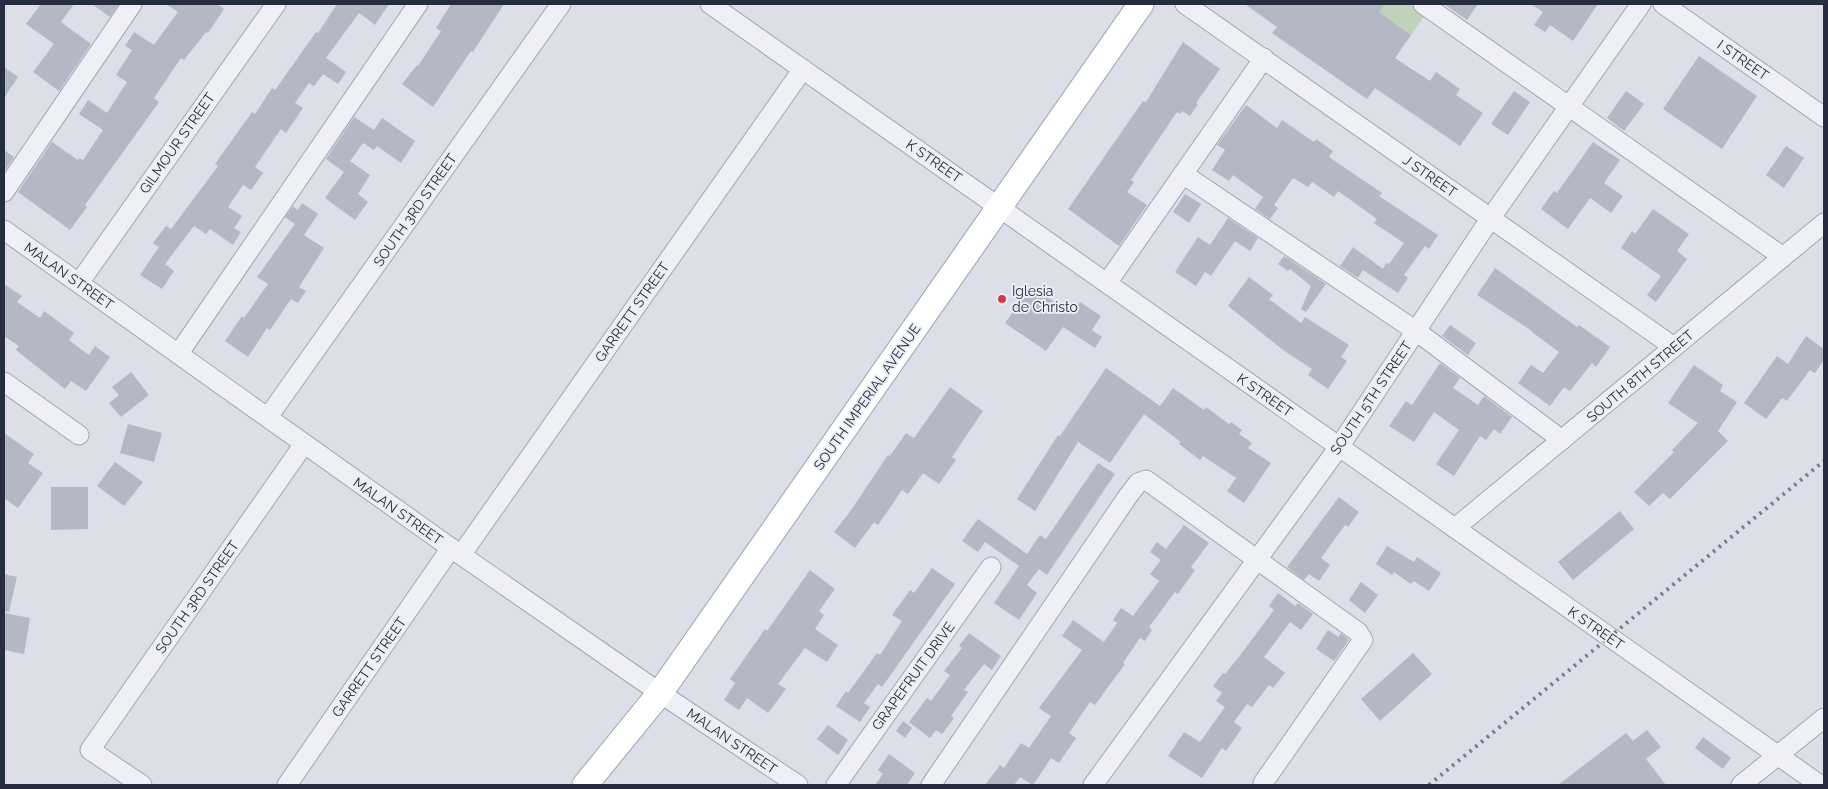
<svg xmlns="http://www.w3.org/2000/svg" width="1828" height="789" font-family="Raleway,sans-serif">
<rect width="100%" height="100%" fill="#dcdfe7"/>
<polygon fill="#c0d1bc" points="1367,4 1409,4 1425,15 1411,35"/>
<g fill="#b3b8c4">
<polygon points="41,4 74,4 61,22 91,44 59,91 33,72 54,44 26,24"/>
<polygon points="92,4 119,4 110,17"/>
<polygon points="166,4 217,4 224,9 208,33 206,32 184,60 181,58 154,98 159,102 85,205 87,207 70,230 18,192 52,142 78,160 79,158 83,160 103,130 79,114 88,100 107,113 127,82 116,75 132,50 125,46 134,32 154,45 178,12"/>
<polygon points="337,4 389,4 375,25 359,13 326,58 346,72 338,84 323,74 314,86 309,83 295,103 303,108 286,133 281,129 255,167 263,173 251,190 243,185 228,207 242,216 234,228 241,232 233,245 210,229 206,234 194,226 165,264 174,271 162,289 140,275 159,247 153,243 166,226 171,229 218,166 215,164 252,112 255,114 272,88 275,90 316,32 318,33"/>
<polygon points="451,4 504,4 473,52 471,51 433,107 402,84 417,65 418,66 441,31 436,28"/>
<polygon points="1245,4 1384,4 1379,12 1411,35 1395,58 1430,81 1436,72 1460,89 1456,95 1483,113 1460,146 1375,88 1367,99 1272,33 1277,27"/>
<polygon points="1444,4 1478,4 1467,20"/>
<polygon points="1531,4 1598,4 1573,41 1550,25 1545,32 1534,25 1543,12"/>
<polygon points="1183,42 1220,69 1196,103 1198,104 1190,116 1182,111 1180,114 1177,112 1131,180 1134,182 1127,192 1147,205 1119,246 1068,209 1143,101 1146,102"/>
<polygon points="1699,56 1757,96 1722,149 1663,109"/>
<polygon points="4,67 18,77 4,98"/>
<polygon points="1514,91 1530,102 1508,135 1491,124"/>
<polygon points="1626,91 1644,104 1624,131 1607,118"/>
<polygon points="1246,105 1277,128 1282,120 1314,142 1316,139 1333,151 1329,157 1382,193 1379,196 1438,235 1429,249 1425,246 1404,275 1408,278 1398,293 1363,270 1358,278 1340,266 1353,247 1383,269 1386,263 1389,264 1404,243 1374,223 1377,219 1338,191 1334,197 1312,182 1308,187 1293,178 1274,205 1278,208 1270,219 1255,209 1263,197 1233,175 1229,181 1212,170 1225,150 1217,145"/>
<polygon points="354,117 374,130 382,118 415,141 401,163 377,146 374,150 363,143 350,161 370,175 358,194 368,202 355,220 325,198 344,172 326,159"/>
<polygon points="1593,142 1620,160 1604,183 1623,196 1611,213 1590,198 1568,229 1541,209 1554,191 1557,193"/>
<polygon points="1786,146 1804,158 1784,188 1766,175"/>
<polygon points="4,150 14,157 4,172"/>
<polygon points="1185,194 1201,204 1189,223 1173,212"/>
<polygon points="302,203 318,214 304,235 324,248 299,287 306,291 298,303 291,299 270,330 267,328 248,357 225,341 242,316 244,318 268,284 257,277 295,224 285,217 293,206 298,210"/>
<polygon points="1653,209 1689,234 1677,251 1687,259 1656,302 1647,295 1661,276 1621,248 1632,231 1635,234"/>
<polygon points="1228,218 1258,238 1250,251 1235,241 1211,276 1205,272 1196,286 1175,272 1198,237 1210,245"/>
<polygon points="1284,256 1295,263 1288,271 1278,264"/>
<polygon points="1295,263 1326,284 1306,312 1301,309 1311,286 1290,269"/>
<polygon points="1495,268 1577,327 1579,325 1610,347 1596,367 1592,363 1570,391 1564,387 1550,406 1518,383 1531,365 1543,373 1559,352 1532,332 1532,331 1477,295"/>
<polygon points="1249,277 1273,295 1269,299 1301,323 1305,317 1349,345 1341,357 1347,361 1328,389 1308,375 1312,369 1283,350 1228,306"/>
<polygon points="4,284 22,296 17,302 40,318 44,311 74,333 69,340 89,355 95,346 110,357 86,391 71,381 65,389 16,350 19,346 4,336"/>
<polygon points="1031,286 1072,314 1080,302 1101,316 1092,330 1102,337 1095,348 1063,327 1046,351 1005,323"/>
<polygon points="1450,325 1476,343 1468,355 1442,336"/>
<polygon points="1806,336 1824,349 1824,360 1815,373 1810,370 1787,401 1782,398 1766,419 1744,403 1777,356 1788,364"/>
<polygon points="1440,363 1460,378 1453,388 1478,405 1484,396 1512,417 1500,434 1494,429 1486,440 1480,436 1454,476 1436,464 1459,430 1434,412 1414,442 1389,426 1406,401 1412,405"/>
<polygon points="1694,365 1723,385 1720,391 1737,402 1718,431 1728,441 1670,499 1663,493 1649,506 1634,492 1674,452 1672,450 1698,423 1668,403"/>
<polygon points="1106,368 1160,406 1173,388 1204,410 1206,407 1229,424 1231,422 1242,430 1239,434 1252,443 1248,448 1271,463 1244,503 1227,491 1236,478 1203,456 1200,460 1179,444 1181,442 1144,414 1110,463 1078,442 1035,511 1017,499 1058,435 1060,436"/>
<polygon points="131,372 149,395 121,417 109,403 119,395 112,387"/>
<polygon points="950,387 983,411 952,457 956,460 939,484 923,473 908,494 902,490 878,525 874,522 855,548 834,532 849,513 888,455 890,456 906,433 914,438"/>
<polygon points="128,424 162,433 154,462 120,453"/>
<polygon points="4,433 34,454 28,463 43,473 18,508 4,498"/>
<polygon points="115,462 143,482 124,506 97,486"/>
<polygon points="1098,463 1115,474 1047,575 1039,569 1027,585 1037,593 1019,620 994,603 1019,566 985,542 978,552 962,541 978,519 1027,554 1040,535 1046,539"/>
<polygon points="51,487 88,487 88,529 51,530"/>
<polygon points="1339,497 1359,512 1348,527 1345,525 1321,558 1330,565 1319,581 1309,574 1304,580 1287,567"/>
<polygon points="1620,511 1634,529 1573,580 1558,562"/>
<polygon points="1184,525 1209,543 1191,567 1195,570 1178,594 1175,592 1149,627 1152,630 1145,641 1140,638 1123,663 1125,664 1095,705 1090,702 1069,733 1076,738 1059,763 1051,758 1033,785 1020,777 1014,785 985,785 1000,765 1004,768 1021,743 1029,748 1051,716 1039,708 1082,650 1062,636 1073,620 1104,642 1117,623 1113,620 1121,608 1133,616 1159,581 1150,574 1161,560 1150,552 1157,542 1166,549"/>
<polygon points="1387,546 1414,562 1417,557 1441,573 1429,591 1414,581 1411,584 1394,572 1392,575 1376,564"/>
<polygon points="932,568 955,584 882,687 878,684 864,703 870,707 860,722 836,706 846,691 848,693 877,653 880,655 902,621 892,615 910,590 914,593"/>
<polygon points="810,570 835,589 819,611 824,615 815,629 838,645 827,662 805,648 778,684 786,689 768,713 747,698 739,710 724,700 735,683 730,679 765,629 767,631"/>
<polygon points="4,574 17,577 9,612 4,611"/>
<polygon points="1361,582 1378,595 1365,613 1349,600"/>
<polygon points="1278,593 1295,606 1298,603 1313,614 1301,630 1290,622 1264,657 1285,673 1273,688 1269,685 1252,707 1247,704 1234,722 1242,728 1226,751 1222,748 1202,778 1168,756 1184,732 1200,742 1225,707 1216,701 1222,693 1213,686 1223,673 1225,674 1238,658 1274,610 1269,606"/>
<polygon points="4,613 30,618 24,654 4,650"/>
<polygon points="1328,630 1338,637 1341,633 1349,640 1334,661 1316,649"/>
<polygon points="969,633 1001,656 992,670 984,664 964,690 968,692 951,716 954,718 942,734 936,730 930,738 909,722 927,698 931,701 950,675 944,671 962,648 959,646"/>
<polygon points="1413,653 1432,674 1380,721 1361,699"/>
<polygon points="903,721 912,728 905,738 896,731"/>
<polygon points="828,725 848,740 838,755 817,739"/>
<polygon points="1647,730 1661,747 1646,759 1666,785 1558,785 1626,733 1633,741"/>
<polygon points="1703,737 1731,758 1723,769 1695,748"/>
<polygon points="889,754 915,773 907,785 875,785 883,774 878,770"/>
</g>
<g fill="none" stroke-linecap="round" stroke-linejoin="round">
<defs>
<g id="minor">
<polyline points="710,4 1820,785"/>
<polyline points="1185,4 1674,347"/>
<polyline points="1423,4 1783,257"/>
<polyline points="1663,4 1824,117"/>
<polyline points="1183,174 1416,331 1562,440"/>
<polyline points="4,192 132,4"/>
<polyline points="4,230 451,548 660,693 798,785"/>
<polyline points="79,283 276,4"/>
<polyline points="1107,283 1264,58"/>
<polyline points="179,353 418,4"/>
<polyline points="4,382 79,435"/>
<polyline points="268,417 561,4"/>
<polyline points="1455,528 1824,223"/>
<polyline points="461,555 803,69"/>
<polyline points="142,785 90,750 304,444"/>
<polyline points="287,785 451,548"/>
<polyline points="836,785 991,567"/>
<polyline points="931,785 1128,496 1138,483 1146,480 1358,632 1363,640 1263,783"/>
<polyline points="1093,785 1339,447 1490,219 1641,4"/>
<polyline points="1741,785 1824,718"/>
</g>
<polyline id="major" points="585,785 660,693 1141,4"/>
</defs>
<use href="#minor" stroke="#a1a6b1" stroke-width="21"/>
<use href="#major" stroke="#9aa3b3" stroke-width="27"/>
<use href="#minor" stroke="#eef0f5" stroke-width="19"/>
<use href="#major" stroke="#fff" stroke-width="25"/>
<polyline stroke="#747e91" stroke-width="4" stroke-dasharray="2.5 5" stroke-linecap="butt" points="1429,785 1824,461"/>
</g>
<circle fill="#d43848" stroke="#ebeef5" stroke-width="2" cx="1002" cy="299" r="5"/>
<g text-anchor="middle" stroke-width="4" stroke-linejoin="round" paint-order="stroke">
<g font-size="14" fill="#252d3e" stroke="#ebeef5">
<text transform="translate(1743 60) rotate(35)" y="5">I STREET</text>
<text transform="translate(177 143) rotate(-55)" y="5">GILMOUR STREET</text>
<text transform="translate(934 161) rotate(35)" y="5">K STREET</text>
<text transform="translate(1430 176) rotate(35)" y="5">J STREET</text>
<text transform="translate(415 210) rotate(-55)" y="5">SOUTH 3RD STREET</text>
<text transform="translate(69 276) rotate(35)" y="5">MALAN STREET</text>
<text transform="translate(632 312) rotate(-55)" y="5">GARRETT STREET</text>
<text transform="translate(1640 376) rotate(-40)" y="5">SOUTH 8TH STREET</text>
<text transform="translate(1265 395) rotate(35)" y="5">K STREET</text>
<text transform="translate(867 397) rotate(-55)" y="5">SOUTH IMPERIAL AVENUE</text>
<text transform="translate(1371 398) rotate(-56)" y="5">SOUTH 5TH STREET</text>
<text transform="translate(398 511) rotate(35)" y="5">MALAN STREET</text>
<text transform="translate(197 597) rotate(-55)" y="5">SOUTH 3RD STREET</text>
<text transform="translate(1596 628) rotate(35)" y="5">K STREET</text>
<text transform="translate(369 667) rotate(-55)" y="5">GARRETT STREET</text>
<text transform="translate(913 676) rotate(-54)" y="5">GRAPEFRUIT DRIVE</text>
<text transform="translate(732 741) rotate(34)" y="5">MALAN STREET</text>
</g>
<g font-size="14" fill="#252d3e" stroke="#ebeef5" text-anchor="start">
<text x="1012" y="296">Iglesia<tspan x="1012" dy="16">de Christo</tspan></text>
</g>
</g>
<rect width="1828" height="789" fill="none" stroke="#252d3e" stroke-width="10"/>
</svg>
